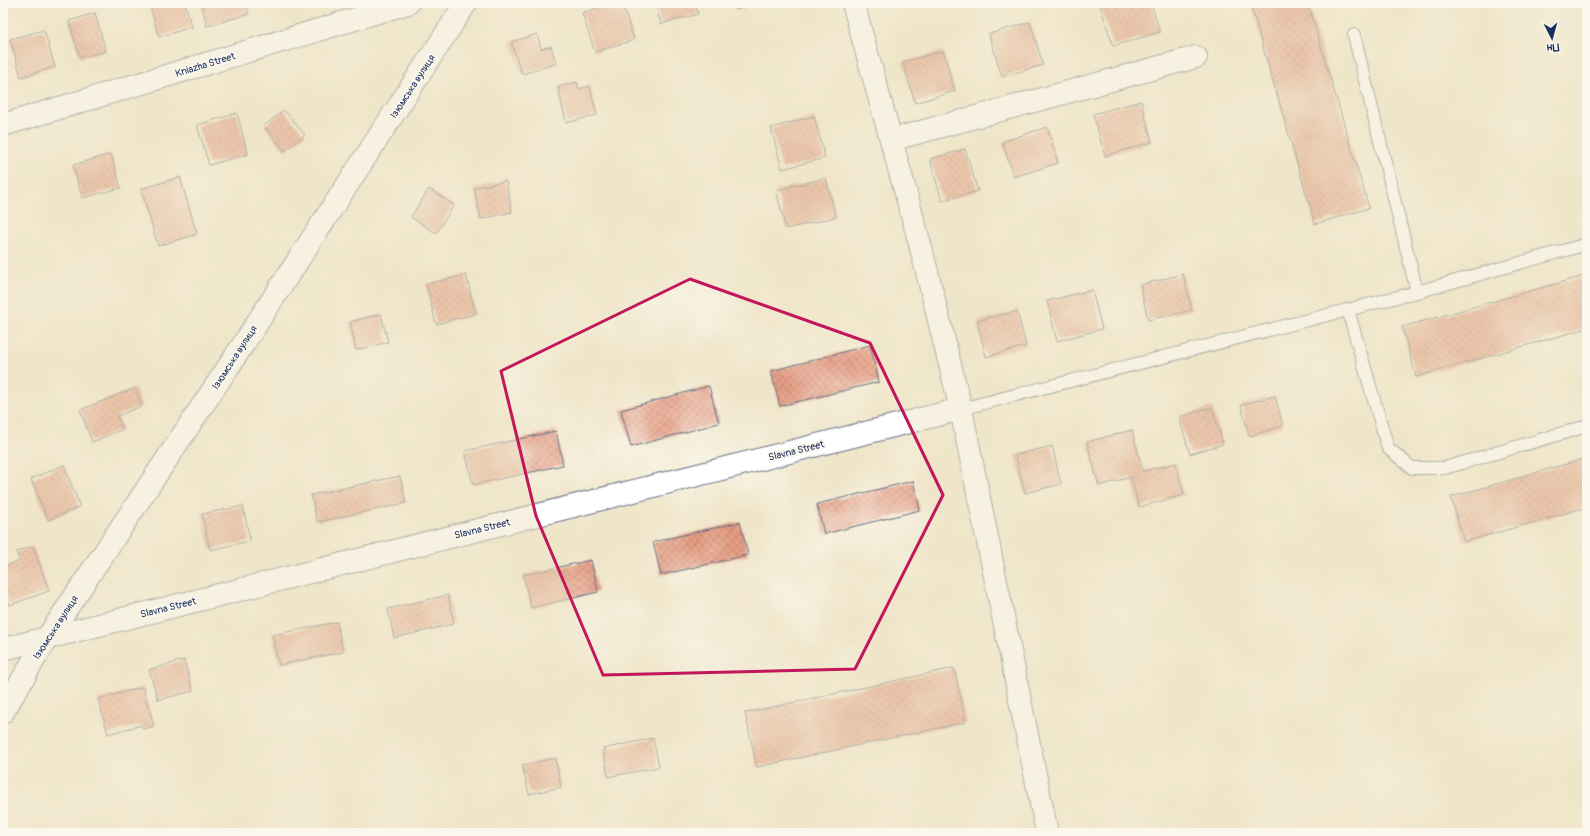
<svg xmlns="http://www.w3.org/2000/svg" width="1590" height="836" font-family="Pangolin,sans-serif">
<defs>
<pattern id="building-cross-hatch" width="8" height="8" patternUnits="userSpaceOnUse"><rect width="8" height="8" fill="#e79e84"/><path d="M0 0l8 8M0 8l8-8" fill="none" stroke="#ba816f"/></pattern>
</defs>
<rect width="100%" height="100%" fill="#fbf7ec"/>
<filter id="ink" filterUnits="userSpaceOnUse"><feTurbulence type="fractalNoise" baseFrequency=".025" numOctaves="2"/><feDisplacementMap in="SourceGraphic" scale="8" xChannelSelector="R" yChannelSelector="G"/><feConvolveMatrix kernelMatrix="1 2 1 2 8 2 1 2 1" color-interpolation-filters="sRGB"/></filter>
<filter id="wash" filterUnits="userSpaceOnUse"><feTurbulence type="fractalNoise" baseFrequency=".012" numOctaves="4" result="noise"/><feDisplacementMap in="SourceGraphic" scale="16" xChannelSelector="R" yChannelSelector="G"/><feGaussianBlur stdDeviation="0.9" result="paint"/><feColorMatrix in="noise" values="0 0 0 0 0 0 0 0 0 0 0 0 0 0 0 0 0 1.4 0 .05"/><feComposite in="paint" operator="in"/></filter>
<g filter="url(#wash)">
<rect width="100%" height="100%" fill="#efe5c9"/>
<g id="blocks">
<g fill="url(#building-cross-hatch)">
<polygon points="149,3 185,3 192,27 159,37"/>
<polygon points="201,3 246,3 249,14 207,26"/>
<polygon points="614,3 622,3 634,40 595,52 582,13"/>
<polygon points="655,3 695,3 698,14 661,24"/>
<polygon points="734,3 760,3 736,10"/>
<polygon points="1107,3 1151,3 1160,32 1113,46 1100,5"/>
<polygon points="1250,3 1308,3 1369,208 1315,224"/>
<polygon points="95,13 106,51 80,58 69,21"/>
<polygon points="1030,22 1043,65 1002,77 989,34"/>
<polygon points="44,30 55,67 21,77 10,39"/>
<polygon points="537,34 541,49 551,46 556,64 522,74 511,42"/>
<polygon points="943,51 955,91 915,103 903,62"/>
<polygon points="577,82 579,89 590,86 597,115 566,123 558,87"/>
<polygon points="1141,101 1152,142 1105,156 1093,114"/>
<polygon points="284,110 305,135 285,151 264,126"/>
<polygon points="237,113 248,154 209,165 197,125"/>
<polygon points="814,116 825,158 782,169 771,128"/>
<polygon points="1047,127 1058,163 1014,177 1002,142"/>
<polygon points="965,149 978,191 942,201 930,159"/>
<polygon points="111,154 121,188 82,198 73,165"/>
<polygon points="180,177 197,234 158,246 141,189"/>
<polygon points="826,178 836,217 786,229 776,190"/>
<polygon points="506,181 512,212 481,219 474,188"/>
<polygon points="429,189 454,205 436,233 411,217"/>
<polygon points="1183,274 1192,310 1148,320 1140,285"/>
<polygon points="466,275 476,314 436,324 426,284"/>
<polygon points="1587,275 1587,328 1416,377 1402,327"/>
<polygon points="1092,290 1102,329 1057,341 1047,301"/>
<polygon points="1017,311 1026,346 986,357 977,321"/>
<polygon points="381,314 388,342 356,350 350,322"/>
<polygon points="870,345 879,382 780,406 771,371"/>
<polygon points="709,386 719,423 631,447 621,410"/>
<polygon points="135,388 142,406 117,416 123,429 92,442 80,410"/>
<polygon points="1275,396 1283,426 1249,436 1241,405"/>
<polygon points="1212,407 1223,444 1190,454 1179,417"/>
<polygon points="1132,430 1143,471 1176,463 1184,495 1139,507 1131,477 1099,486 1087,442"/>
<polygon points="556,431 563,465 473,485 465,451"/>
<polygon points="1052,446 1061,484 1025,493 1015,455"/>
<polygon points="1587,458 1587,507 1464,542 1451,497"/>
<polygon points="64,465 80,507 48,520 31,479"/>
<polygon points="400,476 406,503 317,522 311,495"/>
<polygon points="913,481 920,510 824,534 817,504"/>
<polygon points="243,506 250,541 210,550 202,514"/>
<polygon points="740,522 748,555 661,575 653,542"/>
<polygon points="33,546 49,591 10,605 3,586 3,567 20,561 16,552"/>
<polygon points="591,560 598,592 531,608 523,575"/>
<polygon points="448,595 454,624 394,638 388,609"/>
<polygon points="337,622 343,652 279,665 272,635"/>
<polygon points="184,660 193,691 158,700 149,670"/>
<polygon points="954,668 966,722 757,767 745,713"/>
<polygon points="143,687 154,726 143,729 141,725 108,734 98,699"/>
<polygon points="653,738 659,767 608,777 603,749"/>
<polygon points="555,758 561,787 529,794 522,765"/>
</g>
</g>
</g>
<g filter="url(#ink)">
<use href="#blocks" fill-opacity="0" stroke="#656f83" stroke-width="1"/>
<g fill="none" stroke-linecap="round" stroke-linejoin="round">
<defs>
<g id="service">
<polyline points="1354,35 1417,292"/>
<polyline points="1348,310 1388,448 1412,468 1445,468 1587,426"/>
<polyline points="961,409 1417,292 1587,244"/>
</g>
<g id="minor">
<polyline points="853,3 920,244 961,409 1047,833"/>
<polyline points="3,125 408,3"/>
<polyline points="891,140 1196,57"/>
<polyline points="3,649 961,409"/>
<polyline points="3,712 47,638 227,369 466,3"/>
</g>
</defs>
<use href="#service" stroke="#656f83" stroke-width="14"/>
<use href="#minor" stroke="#656f83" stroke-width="24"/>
<use href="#service" stroke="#fff" stroke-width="12"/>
<use href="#minor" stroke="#fff" stroke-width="22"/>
</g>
</g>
<path d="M0 0H1590V836H0ZM 690,279 L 870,343 L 943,495 L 855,669 L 603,675 L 536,516 L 501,371 Z" fill="#efe5c9" fill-opacity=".55" fill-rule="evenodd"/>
<path fill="none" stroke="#c2185b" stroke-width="3" stroke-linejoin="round" d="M 690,279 L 870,343 L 943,495 L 855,669 L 603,675 L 536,516 L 501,371 Z"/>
<g text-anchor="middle" stroke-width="4" stroke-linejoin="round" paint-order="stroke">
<g font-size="10" fill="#1b2f5e" stroke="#fbf7ec">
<text transform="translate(205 64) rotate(-17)" y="4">Kniazha Street</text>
<text transform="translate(412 86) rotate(-57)" y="4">Ізюмська вулиця</text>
<text transform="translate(234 357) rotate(-57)" y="4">Ізюмська вулиця</text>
<text transform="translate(796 450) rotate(-14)" y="4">Slavna Street</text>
<text transform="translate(482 528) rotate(-14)" y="4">Slavna Street</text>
<text transform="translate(168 607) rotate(-14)" y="4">Slavna Street</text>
<text transform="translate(55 627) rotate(-57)" y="4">Ізюмська вулиця</text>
</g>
</g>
<rect width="1590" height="836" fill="none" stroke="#fbf7ec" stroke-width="16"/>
<g transform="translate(1552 38) rotate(174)" stroke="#fbf7ec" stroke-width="3" paint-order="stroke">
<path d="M0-3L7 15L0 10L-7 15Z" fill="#1b2f5e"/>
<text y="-6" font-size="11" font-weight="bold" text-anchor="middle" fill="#1b2f5e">Пн</text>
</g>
</svg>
